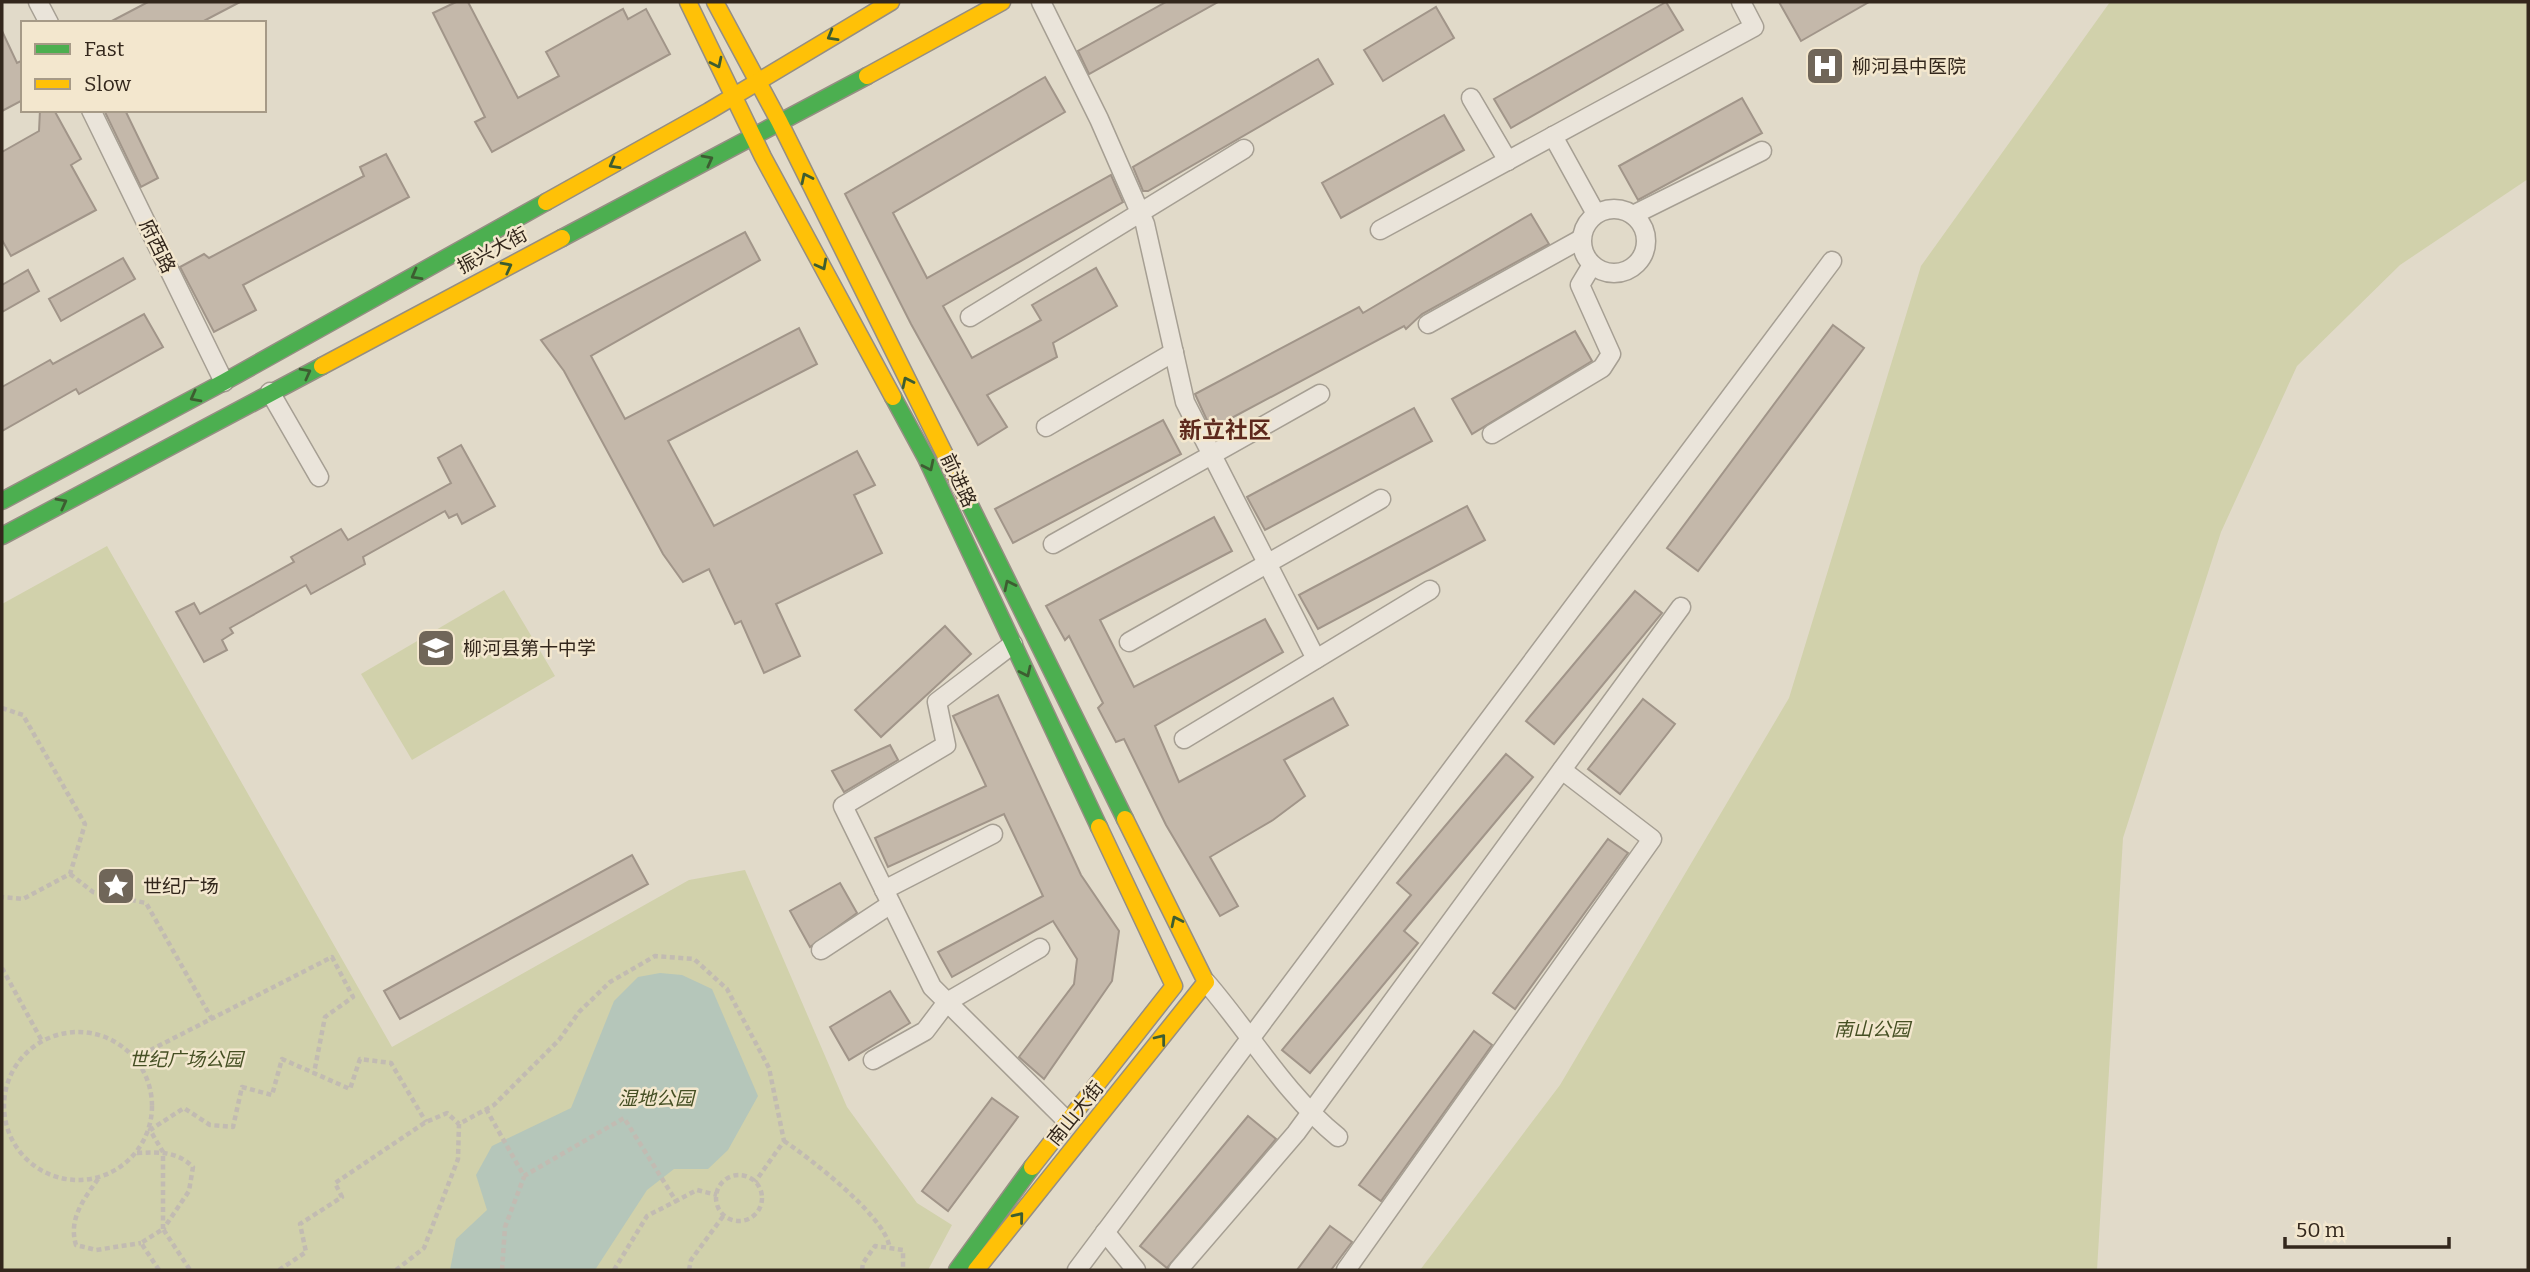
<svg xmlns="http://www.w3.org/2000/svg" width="2530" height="1272" font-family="Bitter,'Noto Sans SC',serif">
<rect width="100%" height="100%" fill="#e1dac9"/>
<g fill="#d1d1ab">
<polygon points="2110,2 2528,2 2528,179 2400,265 2297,366 2221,532 2123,838 2097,1270 1420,1270 1560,1085 1789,698 1921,266"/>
<polygon points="107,546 392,1047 689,880 745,870 847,1107 917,1203 952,1225 928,1270 2,1270 2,604"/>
<polygon points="504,590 555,676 412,760 361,674"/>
</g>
<polygon fill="#b5c6ba" points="660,973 682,975 712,989 758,1096 728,1150 708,1169 674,1169 647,1190 595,1270 450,1270 456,1239 487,1210 476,1175 492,1146 571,1108 614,1001 638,977"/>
<g fill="#c4b8aa" stroke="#a19589" stroke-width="2">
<polygon points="148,2 240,2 200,23 108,23"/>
<polygon points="456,2 468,2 518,98 559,76 546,52 623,9 628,19 646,9 670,54 492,152 475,122 485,117 433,13"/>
<polygon points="1166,2 1218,2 1089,74 1078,51"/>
<polygon points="1666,2 1683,30 1511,128 1494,99"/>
<polygon points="1779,2 1869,2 1801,41"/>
<polygon points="1436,7 1454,38 1383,81 1364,50"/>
<polygon points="2,31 17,63 23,60 23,100 2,111"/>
<polygon points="1318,59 1333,84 1148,191 1143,191 1133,167"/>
<polygon points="1045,77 1065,112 893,213 927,278 1111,175 1123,202 943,306 972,358 1041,320 1032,305 1096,268 1117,306 1053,343 1057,357 987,395 1007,427 978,445 911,324 845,194"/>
<polygon points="1742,98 1762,133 1638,200 1619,166"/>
<polygon points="40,110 54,110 81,159 71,165 96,210 11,256 2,240 2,152 39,131"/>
<polygon points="104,110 125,110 158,178 141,187"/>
<polygon points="1444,115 1464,150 1341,218 1322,183"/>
<polygon points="386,154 409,197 243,285 256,310 214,332 180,267 204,254 209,258 364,176 360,167"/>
<polygon points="1531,214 1549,244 1422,314 1406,329 1404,326 1211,429 1195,394 1359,307 1363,313"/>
<polygon points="745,232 760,260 591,356 625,419 799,328 817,364 668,441 714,526 857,451 875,485 854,495 882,553 776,604 800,656 764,673 741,621 735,624 709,569 683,582 663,554 564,371 541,340"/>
<polygon points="123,258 135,279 61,321 49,299"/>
<polygon points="28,270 39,291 2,312 2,285"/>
<polygon points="144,314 163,347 79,394 76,389 2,431 2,387 50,360 53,364"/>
<polygon points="1833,325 1864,348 1698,571 1667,548"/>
<polygon points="1575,331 1592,361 1472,434 1452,399"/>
<polygon points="1414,408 1432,441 1265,530 1247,497"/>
<polygon points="1163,420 1181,454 1013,543 995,509"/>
<polygon points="461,445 495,506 462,524 457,514 449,518 445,511 363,557 365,564 311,594 306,585 230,628 233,633 222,640 227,650 204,662 176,612 194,603 200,614 294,562 291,557 341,529 348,540 451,483 438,458"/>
<polygon points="1467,506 1485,540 1318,629 1299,595"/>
<polygon points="1214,517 1232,551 1100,620 1134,687 1265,619 1283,652 1155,726 1179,782 1333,698 1348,725 1284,760 1305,796 1273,820 1210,857 1238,906 1220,916 1166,825 1124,739 1116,742 1098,708 1103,703 1069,636 1065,640 1046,606"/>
<polygon points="1635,591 1662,613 1554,744 1526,721"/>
<polygon points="945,626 971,654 881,737 855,710"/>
<polygon points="998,695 1081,875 1119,931 1112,981 1044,1079 1019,1057 1074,984 1077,959 1053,921 952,977 938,952 1043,896 1004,814 888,867 875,838 986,786 953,716"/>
<polygon points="1643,699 1675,724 1620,794 1588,769"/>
<polygon points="890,745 898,760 844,792 832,771"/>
<polygon points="1506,754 1533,777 1404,931 1418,943 1310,1073 1282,1050 1411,895 1397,883"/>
<polygon points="1608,839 1628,853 1515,1009 1493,993"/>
<polygon points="632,855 648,884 400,1019 384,991"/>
<polygon points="840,883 857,913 810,947 790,911"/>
<polygon points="890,991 910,1023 849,1060 830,1027"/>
<polygon points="1474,1031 1492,1045 1381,1201 1359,1185"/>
<polygon points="992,1098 1018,1117 948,1211 922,1191"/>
<polygon points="1248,1116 1276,1139 1167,1268 1140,1246"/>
<polygon points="1330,1226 1352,1242 1331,1270 1297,1270"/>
</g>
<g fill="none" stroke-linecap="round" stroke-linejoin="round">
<defs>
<g id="street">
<polyline points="38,2 49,23"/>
<polyline points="1041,2 1099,119 1145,224 1185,402 1316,659"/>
<polyline points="1471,98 1508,161"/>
<polyline points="91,110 224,382"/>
<polyline points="1553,136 1596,214"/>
<circle cx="1614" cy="241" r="32"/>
<polyline points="1633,215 1762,151"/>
<polyline points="1380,230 1754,27 1741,2"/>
<polyline points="970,317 1244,149"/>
<polyline points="1428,324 1581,239"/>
<polyline points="270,392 319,477"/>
<polyline points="1046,427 1174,352"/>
<polyline points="1492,434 1602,368 1611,354 1580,285 1592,265"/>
<polyline points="1053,544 1320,394"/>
<polyline points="1129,642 1381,499"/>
<polyline points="1013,644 937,702 946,745 843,806 932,987 1066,1120"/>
<polyline points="1184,739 1430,590"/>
<polyline points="884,890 993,834"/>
<polyline points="821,950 891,904"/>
<path d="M 1206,982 C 1251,1034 1284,1093 1338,1137"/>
<polyline points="873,1060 925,1031 947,1002 1040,948"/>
<polyline points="1105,1232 1136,1270"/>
<polyline points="1077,1270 1832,261"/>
<polyline points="1178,1270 1296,1133 1681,607"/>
<polyline points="1346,1270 1652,839 1562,770"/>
</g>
<g id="fast">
<polyline points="562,238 867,76"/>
<polyline points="893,397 926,458 1099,827"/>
<polyline points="967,499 1125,819"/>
<polyline points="2,501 224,382 546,202"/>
<polyline points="2,536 322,366"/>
<polyline points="957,1270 1032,1167"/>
</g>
<g id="slow">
<polyline points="688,2 763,157 893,397"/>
<polyline points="715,2 779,121 967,499"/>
<polyline points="867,76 1002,2"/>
<polyline points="546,202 709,111 891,2"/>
<polyline points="322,366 562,238"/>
<polyline points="1032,1167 1174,986 1099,827"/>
<polyline points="976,1270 1206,982 1125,819"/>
</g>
</defs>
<use href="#street" stroke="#a69f93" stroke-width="21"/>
<use href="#fast" stroke="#958e83" stroke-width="19"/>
<use href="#slow" stroke="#958e83" stroke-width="19"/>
<g stroke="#c2bbb2" stroke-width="4.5" stroke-dasharray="5 3.5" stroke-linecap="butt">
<polyline points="2,708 23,715 85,824 70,874 23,899 2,897"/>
<polyline points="70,874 93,892 146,903 212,1019"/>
<polyline points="2,968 42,1041"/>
<circle cx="78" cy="1106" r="74"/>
<polyline points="135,1058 332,957 353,997 325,1017 314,1073"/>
<polyline points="486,1109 524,1176 624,1118 676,1201 697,1190 717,1195"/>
<path d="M 784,1141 C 811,1159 883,1215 889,1245"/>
<path d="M 137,1153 C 159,1152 177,1151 193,1167 L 189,1191 L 164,1228"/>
<circle cx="739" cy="1198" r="23"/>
<path d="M 98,1179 C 84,1199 68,1219 76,1245 L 96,1250 L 141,1243"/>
<polyline points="163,1229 163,1152 150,1130 184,1108 210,1125 233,1127 242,1087 272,1095 282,1059 350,1089 360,1059 391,1063 426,1122"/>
<polyline points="159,1270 141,1243 163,1229 190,1270"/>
<polyline points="279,1270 306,1252 300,1224 342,1197 335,1183 426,1122 447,1113 459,1124"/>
<polyline points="396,1270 424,1248 458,1159 459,1124 494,1105 559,1040 579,1012 610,982 655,956 694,959 727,989 769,1068 784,1141 755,1182"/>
<polyline points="502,1270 505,1227 524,1177"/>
<polyline points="614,1270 647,1216 676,1201"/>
<polyline points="689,1270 691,1260 724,1215"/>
<polyline points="862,1270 863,1263 875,1246 903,1250 903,1270"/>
</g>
<use href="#street" stroke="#eae4da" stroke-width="18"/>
<use href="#fast" stroke="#4caf50" stroke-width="16"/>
<use href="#slow" stroke="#ffc107" stroke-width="16"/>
</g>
<defs><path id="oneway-chevron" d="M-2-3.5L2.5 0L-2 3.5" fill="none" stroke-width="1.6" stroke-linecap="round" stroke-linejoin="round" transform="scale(1.75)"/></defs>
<g stroke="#3d5d31">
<use href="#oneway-chevron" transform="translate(832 36) rotate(150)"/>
<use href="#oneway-chevron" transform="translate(717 63) rotate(64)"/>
<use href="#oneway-chevron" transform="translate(708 160) rotate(-28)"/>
<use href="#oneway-chevron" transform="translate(614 164) rotate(151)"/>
<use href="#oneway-chevron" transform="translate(806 178) rotate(-116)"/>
<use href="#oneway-chevron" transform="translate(822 265) rotate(62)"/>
<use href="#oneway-chevron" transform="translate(507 267) rotate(-28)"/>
<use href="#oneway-chevron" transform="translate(416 275) rotate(151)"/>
<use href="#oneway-chevron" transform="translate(306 373) rotate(-28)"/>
<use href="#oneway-chevron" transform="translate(907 382) rotate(-116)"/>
<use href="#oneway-chevron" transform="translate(195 397) rotate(152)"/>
<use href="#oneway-chevron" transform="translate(929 466) rotate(64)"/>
<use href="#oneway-chevron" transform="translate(62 503) rotate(-28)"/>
<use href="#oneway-chevron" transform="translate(1009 585) rotate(-116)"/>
<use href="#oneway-chevron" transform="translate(1026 672) rotate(65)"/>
<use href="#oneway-chevron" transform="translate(1176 921) rotate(-116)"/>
<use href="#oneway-chevron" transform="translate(1161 1039) rotate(-52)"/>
<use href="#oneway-chevron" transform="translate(1019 1217) rotate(-51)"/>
</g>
<defs>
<symbol id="hospital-square" viewBox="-11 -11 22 22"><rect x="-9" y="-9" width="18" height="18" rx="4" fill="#706659" stroke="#f3e7ce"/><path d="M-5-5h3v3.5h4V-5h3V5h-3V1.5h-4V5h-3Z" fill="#fff"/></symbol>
<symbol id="school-square" viewBox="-11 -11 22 22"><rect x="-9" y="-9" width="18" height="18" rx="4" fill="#706659" stroke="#f3e7ce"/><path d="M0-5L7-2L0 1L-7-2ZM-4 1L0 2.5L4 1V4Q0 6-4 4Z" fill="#fff"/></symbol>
<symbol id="sight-square" viewBox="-11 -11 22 22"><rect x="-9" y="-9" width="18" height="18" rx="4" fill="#706659" stroke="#f3e7ce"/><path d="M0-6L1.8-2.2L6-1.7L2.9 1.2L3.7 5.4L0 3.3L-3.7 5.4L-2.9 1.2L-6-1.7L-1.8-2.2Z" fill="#fff"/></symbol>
</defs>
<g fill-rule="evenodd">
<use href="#hospital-square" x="1803" y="44" width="44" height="44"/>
<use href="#school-square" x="414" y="626" width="44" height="44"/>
<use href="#sight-square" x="94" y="864" width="44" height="44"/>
</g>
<g text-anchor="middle" stroke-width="5" stroke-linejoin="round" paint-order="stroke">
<g font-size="19" fill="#33271c" stroke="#f3e7ce" text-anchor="start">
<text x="1852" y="73">柳河县中医院</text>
<text x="463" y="655">柳河县第十中学</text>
<text x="143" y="893">世纪广场</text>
</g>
<g font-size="19" fill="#33271c" stroke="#f3e7ce">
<text transform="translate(158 246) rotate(64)" y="7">府西路</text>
<text transform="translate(492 250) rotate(-28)" y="7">振兴大街</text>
<text transform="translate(959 480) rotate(65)" y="7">前进路</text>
<text transform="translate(1075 1113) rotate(-51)" y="7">南山大街</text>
</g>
<g font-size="19" font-style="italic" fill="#454f23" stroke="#f3e7ce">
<text x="1872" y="1036">南山公园</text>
<text x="186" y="1066">世纪广场公园</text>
<text x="656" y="1105">湿地公园</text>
</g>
<g font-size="23" font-weight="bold" fill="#5e291d" stroke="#f3e7ce">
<text x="1225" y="438">新立社区</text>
</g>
</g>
<rect width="2530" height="1272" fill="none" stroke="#33271c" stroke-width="7"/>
<rect x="21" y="21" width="245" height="91" fill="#f3e7ce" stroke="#a69a87" stroke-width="2"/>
<rect x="35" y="44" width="35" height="10" fill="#4caf50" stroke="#a69a87" stroke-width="2"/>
<text x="84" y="56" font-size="21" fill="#33271c">Fast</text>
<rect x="35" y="79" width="35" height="10" fill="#ffc107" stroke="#a69a87" stroke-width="2"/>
<text x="84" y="91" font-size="21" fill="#33271c">Slow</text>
<path d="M2285 1237v10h164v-10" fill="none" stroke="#33271c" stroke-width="3.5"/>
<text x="2296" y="1237" font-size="21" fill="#33271c" stroke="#f3e7ce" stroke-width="5" paint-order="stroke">50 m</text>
</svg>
